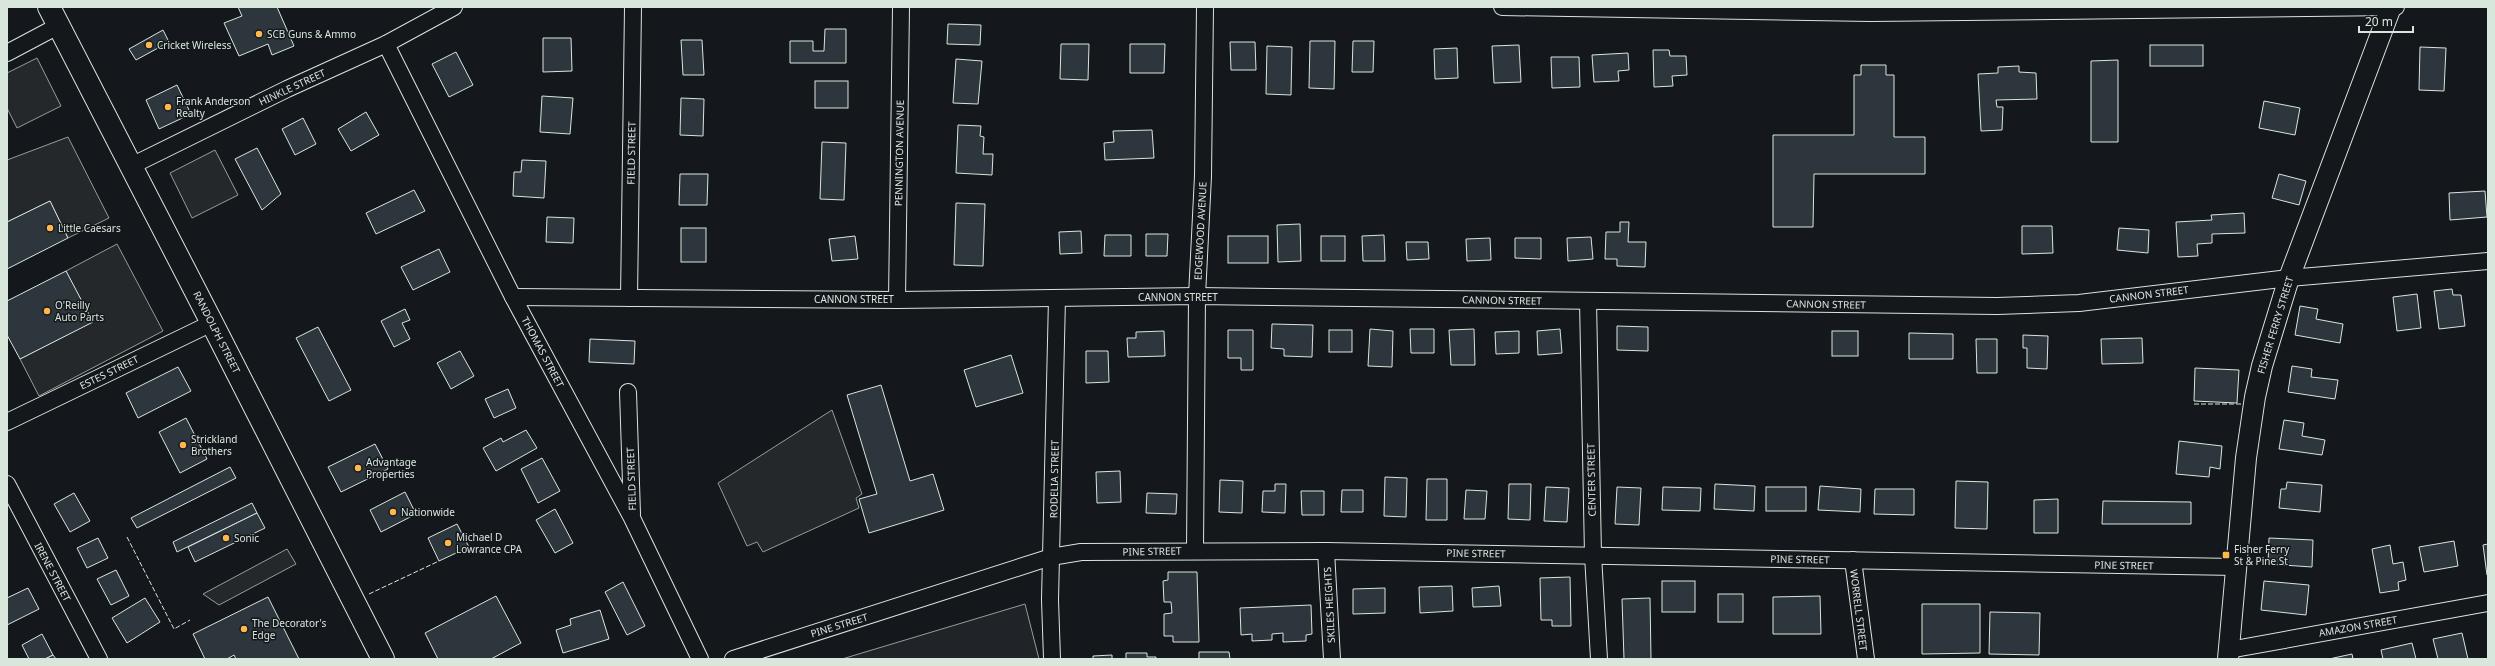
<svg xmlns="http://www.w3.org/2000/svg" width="2495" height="666" font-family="'Noto Sans',sans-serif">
<rect width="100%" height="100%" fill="#14181c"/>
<polygon fill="#202428" stroke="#939e99" points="1025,604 1039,659 842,659"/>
<g fill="#24282b" stroke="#939e99">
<polygon points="37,58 61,106 17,128 7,108 7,73"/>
<polygon points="68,137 109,218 68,238 50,201 7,222 7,160"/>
<polygon points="215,150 238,195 192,218 170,173"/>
<polygon points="117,244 163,331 39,396 20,359 92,322 66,271"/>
<polygon points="832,410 862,494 856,498 859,508 763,552 757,542 747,546 718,483"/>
<polygon points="287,549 296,564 219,605 203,594"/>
</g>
<g fill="#2c363c" stroke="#d8e6dc">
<polygon points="238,7 277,7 294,46 272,55 268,44 239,56 224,23 242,16"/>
<polygon points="948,24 981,25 980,45 947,44"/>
<polygon points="825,29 846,29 846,63 790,63 790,41 813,41 813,51 824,51"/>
<polygon points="163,30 169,42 136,60 129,49"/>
<polygon points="543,38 571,38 572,71 543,72"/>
<polygon points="681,40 702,40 704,75 683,75"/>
<polygon points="1310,41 1335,41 1334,89 1309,88"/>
<polygon points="1353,41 1374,41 1373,72 1352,72"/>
<polygon points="1230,42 1255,42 1256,70 1231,70"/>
<polygon points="1061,44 1089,44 1088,80 1060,79"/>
<polygon points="1130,44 1165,44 1164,73 1130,73"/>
<polygon points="1519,45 1521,82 1494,83 1492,46"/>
<rect x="2150" y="45" width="53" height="21"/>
<polygon points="1267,46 1292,47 1291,95 1266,94"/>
<polygon points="2420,47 2446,48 2444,91 2419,90"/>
<polygon points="1457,48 1458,78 1435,79 1434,49"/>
<polygon points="1653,50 1669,50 1670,56 1686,56 1687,75 1672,76 1673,86 1654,87"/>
<polygon points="456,52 473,85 449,97 432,64"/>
<polygon points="1628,53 1629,70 1618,71 1619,81 1594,82 1592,55"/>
<polygon points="1551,57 1579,57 1580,87 1552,88"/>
<polygon points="956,59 982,61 978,104 953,103"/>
<polygon points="2118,60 2118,142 2091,142 2091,61"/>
<polygon points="1861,65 1886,65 1886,75 1894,75 1894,137 1925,137 1925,174 1814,174 1813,227 1773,227 1773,135 1854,135 1854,75 1861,75"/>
<polygon points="2019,66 2019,72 2036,73 2037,99 1996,100 1997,107 2003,107 2002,130 1981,131 1978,74 1998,73 1998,67"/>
<rect x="815" y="81" width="33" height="27"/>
<polygon points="177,85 191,114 159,129 146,100"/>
<polygon points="542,96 573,98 570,134 540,132"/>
<polygon points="681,98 704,99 703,136 680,135"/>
<polygon points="2264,101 2300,108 2295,135 2259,128"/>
<polygon points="366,112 379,135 351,151 338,129"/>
<polygon points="303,118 316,144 295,155 282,129"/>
<polygon points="958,125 981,126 980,136 984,137 983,154 993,154 992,175 956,173"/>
<polygon points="1152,130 1154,158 1105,160 1104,143 1114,142 1113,131"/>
<polygon points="822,142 846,143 844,200 820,199"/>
<polygon points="257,148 281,194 262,210 235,159"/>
<polygon points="522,160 546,161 544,198 513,196 514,172 521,172"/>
<polygon points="680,174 708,174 707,205 679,205"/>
<polygon points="2279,174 2306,181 2299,205 2272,198"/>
<polygon points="414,190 425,211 376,234 366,213"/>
<polygon points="2485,191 2487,217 2450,220 2449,193"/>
<polygon points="50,201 68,238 7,269 7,222"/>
<polygon points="956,203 985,204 983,266 954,265"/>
<polygon points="2244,213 2245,233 2212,234 2212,243 2197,244 2198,256 2178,257 2176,222 2212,220 2211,215"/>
<polygon points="547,217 574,218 573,243 546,242"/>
<polygon points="1620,222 1629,222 1628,242 1646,242 1645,267 1617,266 1617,259 1605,259 1606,232 1620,232"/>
<polygon points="1300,224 1301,261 1278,262 1277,225"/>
<polygon points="2022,226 2052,226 2053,253 2022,254"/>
<rect x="681" y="228" width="25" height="34"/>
<polygon points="2119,228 2149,230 2148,253 2117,250"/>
<polygon points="1081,231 1082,253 1060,254 1059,232"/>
<polygon points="1146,234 1168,234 1167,256 1146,256"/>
<polygon points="1105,235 1131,235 1131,256 1104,256"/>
<polygon points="1384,235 1385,261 1363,261 1362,236"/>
<polygon points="855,236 858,259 832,261 829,239"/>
<rect x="1228" y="236" width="40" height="27"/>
<rect x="1321" y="236" width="24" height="25"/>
<polygon points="1591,237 1593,259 1568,261 1567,238"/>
<polygon points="1490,238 1491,260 1467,261 1466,239"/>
<polygon points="1515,238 1541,238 1541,259 1515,258"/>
<polygon points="1406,242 1428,242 1429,259 1407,260"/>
<polygon points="439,249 450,272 413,290 401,267"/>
<polygon points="66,271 93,322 20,359 7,335 7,301"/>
<polygon points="2452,289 2453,295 2461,295 2465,326 2439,329 2434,291"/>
<polygon points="2417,294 2421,328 2397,331 2393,297"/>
<polygon points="2300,306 2318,309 2316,319 2343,324 2340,343 2295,335"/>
<polygon points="405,309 410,320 402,323 410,339 394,347 381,321"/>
<polygon points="1272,324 1313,325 1312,357 1284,356 1284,349 1271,348"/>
<polygon points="1617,326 1648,327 1648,351 1617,350"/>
<polygon points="318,327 351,390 329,401 296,338"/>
<polygon points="1370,329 1393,331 1392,367 1368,366"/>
<polygon points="1410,329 1434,329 1434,353 1411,353"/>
<polygon points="1474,329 1475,365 1451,365 1449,330"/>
<polygon points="1560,329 1562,353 1538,355 1537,331"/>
<polygon points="1228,330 1253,330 1253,370 1241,370 1241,358 1228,358"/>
<rect x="1329" y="330" width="23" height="22"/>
<polygon points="1164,331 1165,356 1128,357 1127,338 1136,338 1136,332"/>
<polygon points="1519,331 1519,353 1496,354 1495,332"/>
<rect x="1832" y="331" width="26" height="25"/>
<polygon points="1909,333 1953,334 1953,359 1909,359"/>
<polygon points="2023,335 2048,336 2047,369 2027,368 2027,348 2023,348"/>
<polygon points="2142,338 2143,363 2102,364 2101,339"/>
<polygon points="590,339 635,341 634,364 589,362"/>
<polygon points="1976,339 1997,339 1997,373 1977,373"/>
<polygon points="460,351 474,376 451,389 437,363"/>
<polygon points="1086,351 1108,351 1109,382 1086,383"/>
<polygon points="1011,355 1023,393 976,407 964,370"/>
<polygon points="2292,366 2312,369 2311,377 2338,380 2335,399 2288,392"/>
<polygon points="178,367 191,391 138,418 126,393"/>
<polygon points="2195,368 2239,370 2237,403 2194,401"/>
<polygon points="881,385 910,481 933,474 944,510 869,533 859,499 877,494 847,395"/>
<polygon points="508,389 516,408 494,418 485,399"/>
<polygon points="186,418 207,459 180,473 159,432"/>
<polygon points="2284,420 2304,423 2302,436 2325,440 2322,455 2279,449"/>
<polygon points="526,430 537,448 496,471 483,448 501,438 503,442"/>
<polygon points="2179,441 2222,446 2220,469 2210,467 2209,477 2176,474"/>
<polygon points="375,444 388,469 341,492 328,467"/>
<polygon points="542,458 560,491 538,503 521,469"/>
<polygon points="230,467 236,478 137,528 131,518"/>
<polygon points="1120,471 1121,502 1097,503 1096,472"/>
<polygon points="1385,477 1407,478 1406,517 1384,516"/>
<polygon points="1427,479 1447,479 1447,520 1426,520"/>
<polygon points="1220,480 1243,481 1242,513 1219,512"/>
<polygon points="1956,481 1988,482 1987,529 1955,528"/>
<polygon points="2287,482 2322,485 2320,512 2279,508 2281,489 2286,489"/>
<polygon points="1275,484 1286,484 1285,513 1262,512 1263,491 1275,491"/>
<polygon points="1509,484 1531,484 1530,520 1508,519"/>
<polygon points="1715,484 1755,486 1754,511 1714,509"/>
<polygon points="1820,486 1861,489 1860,512 1818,510"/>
<polygon points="1546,487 1569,488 1567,522 1544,521"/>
<polygon points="1617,487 1641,488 1639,525 1615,524"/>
<polygon points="1663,487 1701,488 1700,511 1662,510"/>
<rect x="1766" y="487" width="40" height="24"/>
<polygon points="1875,489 1914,489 1914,515 1874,514"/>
<polygon points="1342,490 1363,490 1363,512 1341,512"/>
<polygon points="1466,490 1487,491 1485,519 1464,519"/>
<polygon points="1301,491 1324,491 1324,515 1302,515"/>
<polygon points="405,492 416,514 381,532 370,510"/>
<polygon points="74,493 90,521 70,532 54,504"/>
<polygon points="1147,493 1177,494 1176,514 1146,513"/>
<polygon points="2058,499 2058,533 2034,533 2034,500"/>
<polygon points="2103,501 2191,502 2191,524 2102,524"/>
<polygon points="252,503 257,513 177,552 173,542"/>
<polygon points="555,509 573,543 555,553 536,520"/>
<polygon points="257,513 265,528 195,562 188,547"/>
<polygon points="457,524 469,547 439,561 428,538"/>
<polygon points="98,538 108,558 87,568 77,548"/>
<polygon points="2269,538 2313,540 2312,567 2268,564"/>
<polygon points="2454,541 2458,566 2424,572 2419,547"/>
<polygon points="2488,544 2488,575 2487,575 2483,545"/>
<polygon points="2390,545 2393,564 2403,562 2406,580 2398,582 2399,590 2380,593 2372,549"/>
<polygon points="116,570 129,596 111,605 97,579"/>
<polygon points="1168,572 1197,572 1199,642 1173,642 1173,636 1164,636 1164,614 1172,613 1171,602 1164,602 1163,581 1168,580"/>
<polygon points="1570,577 1571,626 1552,626 1552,620 1541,620 1540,578"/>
<rect x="1662" y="581" width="33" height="31"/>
<polygon points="2264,581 2309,585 2306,615 2261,610"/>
<polygon points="623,582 645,626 627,635 605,592"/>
<polygon points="1452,586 1453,611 1420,613 1419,587"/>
<polygon points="1499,586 1501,606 1473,607 1472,588"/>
<polygon points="28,588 39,609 7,625 7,598"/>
<polygon points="1385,588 1385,613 1353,614 1353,589"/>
<rect x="1718" y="594" width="25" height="28"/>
<polygon points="496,596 521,643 491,659 438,659 425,633"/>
<polygon points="1820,596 1821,634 1773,634 1773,597"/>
<polygon points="268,597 299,659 236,659 234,655 227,659 205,659 193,634"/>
<polygon points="145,598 160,622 127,643 112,618"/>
<polygon points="1650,598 1651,659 1624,659 1622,599"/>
<polygon points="1922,604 1980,604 1980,653 1922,654"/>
<polygon points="1311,605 1312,634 1306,635 1306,641 1283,642 1283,633 1272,634 1272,640 1252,641 1252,634 1241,635 1240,608"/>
<polygon points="600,610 609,639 563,653 556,630 571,625 570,619"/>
<polygon points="1990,612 2040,613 2039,655 1989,654"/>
<polygon points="2462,633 2468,659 2438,659 2433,639"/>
<polygon points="42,634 53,655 45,659 29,659 22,645"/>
<polygon points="2412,643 2416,659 2383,659 2381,650"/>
<polygon points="1199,652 1229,652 1230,659 1199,659"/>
<polygon points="1126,653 1147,653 1147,657 1156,657 1156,659 1126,659"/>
<polygon points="2352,654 2353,659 2329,659"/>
<polygon points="53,655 56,659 45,659"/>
<polygon points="1112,655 1112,659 1093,659 1093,656"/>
</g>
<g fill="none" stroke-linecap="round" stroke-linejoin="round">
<defs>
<g id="minor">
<polyline points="1502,7 1871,13 2396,7"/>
<polyline points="386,44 513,297 632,518 700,659"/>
<polyline points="7,53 58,26"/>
<polyline points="131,166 287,89 386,44 454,7"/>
<polyline points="513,297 897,300 1197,296 1997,306 2079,303 2289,278 2488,261"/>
<polyline points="629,298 633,7"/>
<polyline points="897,300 901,7"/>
<polyline points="1588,301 1593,555 1599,659"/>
<polyline points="628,392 632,514"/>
<polyline points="7,422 212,323"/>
<polyline points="7,484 99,659"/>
<polyline points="1195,550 1197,296 1203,176 1205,7"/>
<polyline points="1326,551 1332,659"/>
<polyline points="1853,560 1866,659"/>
<polyline points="2229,650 2488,603"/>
<polyline points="733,659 1051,557 1081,552 1326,551 2236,567"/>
<polyline points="1052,659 1050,600 1057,298"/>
</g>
<polyline id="tertiary" points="2228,659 2246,458 2255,397 2262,366 2289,278 2391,7"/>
<polyline id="primary" points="49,7 212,323 383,659"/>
</defs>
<use href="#minor" stroke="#d8e6dc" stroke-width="18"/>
<use href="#tertiary" stroke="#d8e6dc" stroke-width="22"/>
<use href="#primary" stroke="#d8e6dc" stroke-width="24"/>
<use href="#minor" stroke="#14181c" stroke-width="16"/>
<use href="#tertiary" stroke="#14181c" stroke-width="20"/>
<use href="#primary" stroke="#14181c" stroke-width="22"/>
<g stroke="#d8e6dc" stroke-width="1" stroke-dasharray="5 2" stroke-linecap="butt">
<polyline points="2194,404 2241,404"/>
<polyline points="127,537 174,629 190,620"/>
<polyline points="369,594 439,561"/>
</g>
</g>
<g fill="#ffb74d" stroke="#14181c" stroke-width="1.5">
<circle cx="259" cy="34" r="4"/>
<circle cx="149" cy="45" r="4"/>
<circle cx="168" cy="107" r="4"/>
<circle cx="50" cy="228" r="4"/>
<circle cx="47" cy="311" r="4"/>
<circle cx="183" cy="445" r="4"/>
<circle cx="358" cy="468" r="4"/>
<circle cx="393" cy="512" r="4"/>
<circle cx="226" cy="538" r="4"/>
<circle cx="448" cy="543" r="4"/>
<rect x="2222" y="551" width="8" height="8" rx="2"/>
<circle cx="244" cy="629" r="4"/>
</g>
<g text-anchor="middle" stroke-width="3" stroke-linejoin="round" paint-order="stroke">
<g font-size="10" fill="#d8e6dc" stroke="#14181c" text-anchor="start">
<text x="267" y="38">SCB Guns &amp; Ammo</text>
<text x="157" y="49">Cricket Wireless</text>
<text x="176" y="105">Frank Anderson<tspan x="176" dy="12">Realty</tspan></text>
<text x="58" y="232">Little Caesars</text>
<text x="55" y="309">O'Reilly<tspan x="55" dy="12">Auto Parts</tspan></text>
<text x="191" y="443">Strickland<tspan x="191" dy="12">Brothers</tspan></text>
<text x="366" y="466">Advantage<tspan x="366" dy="12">Properties</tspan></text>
<text x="401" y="516">Nationwide</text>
<text x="456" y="541">Michael D<tspan x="456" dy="12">Lowrance CPA</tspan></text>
<text x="234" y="542">Sonic</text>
<text x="2234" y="553">Fisher Ferry<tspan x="2234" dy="12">St &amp; Pine St</tspan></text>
<text x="252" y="627">The Decorator's<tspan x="252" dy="12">Edge</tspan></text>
</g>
<g font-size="10" fill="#d8e6dc" stroke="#14181c">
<text transform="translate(292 87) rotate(-25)" y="4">HINKLE STREET</text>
<text transform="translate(631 153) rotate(-89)" y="4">FIELD STREET</text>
<text transform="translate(899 153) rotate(-89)" y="4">PENNINGTON AVENUE</text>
<text transform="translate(1200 231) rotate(-87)" y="4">EDGEWOOD AVENUE</text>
<text transform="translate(2149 294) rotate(-7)" y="4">CANNON STREET</text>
<text x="1178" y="301">CANNON STREET</text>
<text x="854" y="303">CANNON STREET</text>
<text transform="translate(1502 300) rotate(1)" y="4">CANNON STREET</text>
<text transform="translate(1826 304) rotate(1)" y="4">CANNON STREET</text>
<text transform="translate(2275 325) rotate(-73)" y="4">FISHER FERRY STREET</text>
<text transform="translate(217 332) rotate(63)" y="4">RANDOLPH STREET</text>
<text transform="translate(543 352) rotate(62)" y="4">THOMAS STREET</text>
<text transform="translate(109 372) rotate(-26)" y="4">ESTES STREET</text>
<text transform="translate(631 479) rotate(-92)" y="4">FIELD STREET</text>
<text transform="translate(1054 479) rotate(-89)" y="4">RODELIA STREET</text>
<text transform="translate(1591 480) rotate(-91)" y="4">CENTER STREET</text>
<text transform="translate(1152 551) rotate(-1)" y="4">PINE STREET</text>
<text transform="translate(1476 553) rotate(1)" y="4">PINE STREET</text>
<text transform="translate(1800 559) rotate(1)" y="4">PINE STREET</text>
<text transform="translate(2124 565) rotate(1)" y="4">PINE STREET</text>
<text transform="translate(53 572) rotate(62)" y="4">IRENE STREET</text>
<text transform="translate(1329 605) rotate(-93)" y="4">SKILES HEIGHTS</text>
<text transform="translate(1859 610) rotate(83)" y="4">WORRELL STREET</text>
<text transform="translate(839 625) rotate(-17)" y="4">PINE STREET</text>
<text transform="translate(2358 626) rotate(-10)" y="4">AMAZON STREET</text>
</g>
</g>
<rect width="2495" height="666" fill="none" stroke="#d8e6dc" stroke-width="16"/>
<path d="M2359 26v6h54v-6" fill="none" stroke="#d8e6dc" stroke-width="2"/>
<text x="2365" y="26" font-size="12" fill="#d8e6dc" stroke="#14181c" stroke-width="3" paint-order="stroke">20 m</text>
</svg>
